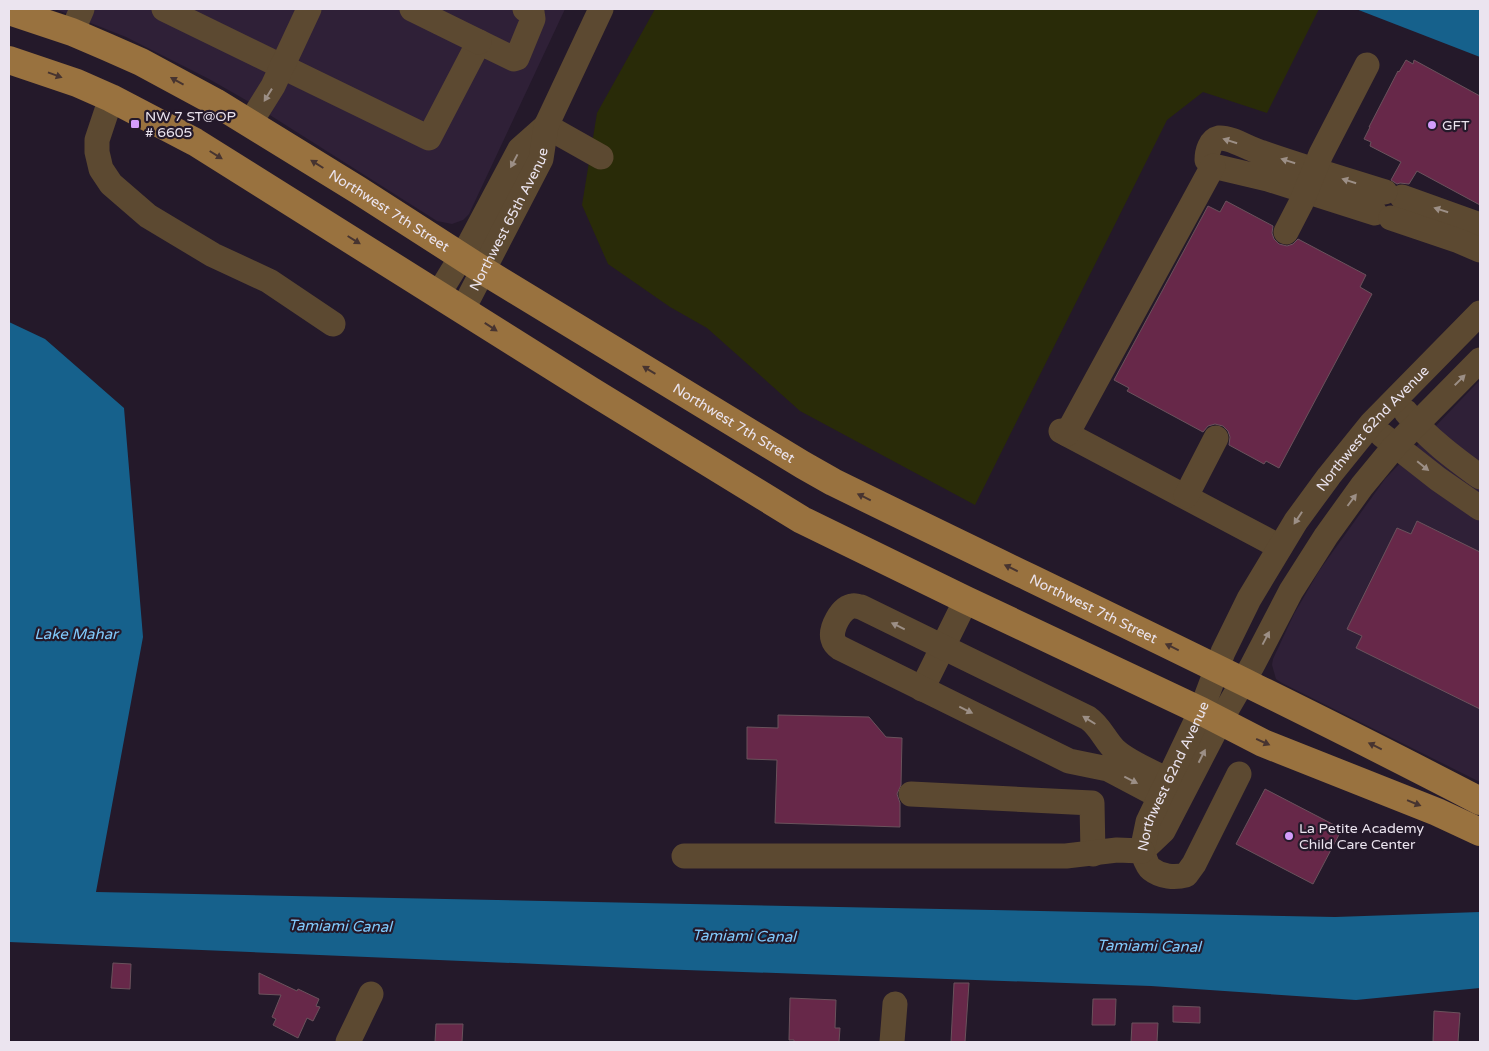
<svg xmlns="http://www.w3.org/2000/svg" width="1489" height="1051" font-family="'Varela Round',sans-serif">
<rect width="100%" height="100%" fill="#24192a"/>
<g fill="#2f2037">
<polygon points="55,9 565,9 469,214 463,220 452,224 437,221 251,103 209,79 126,37"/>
<polygon points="1480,380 1480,782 1282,683 1276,679 1272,665 1273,659 1294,614 1319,571 1385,479"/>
</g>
<polygon fill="#292b08" points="655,9 1319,9 1267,113 1203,92 1167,120 975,505 800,411 707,328 670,307 608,264 582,205 597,113"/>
<g fill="#16618c">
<polygon points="1356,9 1480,9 1480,57"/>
<polygon points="9,322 45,339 124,408 143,637 96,892 1335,917 1480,912 1480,988 1356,1000 1151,986 657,969 9,942"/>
</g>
<g fill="#672849" stroke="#6a525c">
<polygon points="1406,60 1413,64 1414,60 1480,96 1480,205 1417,171 1409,184 1400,183 1397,184 1391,180 1401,162 1370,146 1371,142 1364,139 1370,127 1369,127 1398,71 1399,72"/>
<polygon points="1226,201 1273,226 1272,233 1274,239 1279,244 1287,246 1293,244 1298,239 1366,275 1360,287 1372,294 1279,468 1266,461 1264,464 1229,445 1230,437 1228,431 1223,426 1215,424 1208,426 1203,432 1127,391 1129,388 1114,380 1208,206 1220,212"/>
<polygon points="1417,521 1480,552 1480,709 1356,648 1362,636 1347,629 1397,528 1411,534"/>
<polygon points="778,715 869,717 886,737 902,738 901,785 897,794 900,803 900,827 775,823 777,760 747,759 747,727 778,728"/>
<polygon points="1265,789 1342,829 1313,884 1236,844"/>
<polygon points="113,963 131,964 130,989 111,988"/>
<polygon points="259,973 297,991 298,989 319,999 316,1006 320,1007 313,1021 307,1018 298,1038 273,1025 276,1019 272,1017 281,995 259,994"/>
<polygon points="954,983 969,983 965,1042 951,1042"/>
<polygon points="790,998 836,1000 835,1028 840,1028 839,1042 794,1042 794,1040 789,1040"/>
<polygon points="1093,999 1116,999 1115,1025 1092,1025"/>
<polygon points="1173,1006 1200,1007 1200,1023 1173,1022"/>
<polygon points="1434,1011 1460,1013 1458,1042 1433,1042"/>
<polygon points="1132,1023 1158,1023 1157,1042 1131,1042"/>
<polygon points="436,1024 463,1024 462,1042 435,1042"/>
</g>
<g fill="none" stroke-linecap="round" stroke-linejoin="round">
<g stroke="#5c4931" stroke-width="25">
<polyline points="164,9 429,138 479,42 514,59 517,58 533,19 532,12 525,9"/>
<polyline points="412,9 479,42"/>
<polyline points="72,32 82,9"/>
<polyline points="111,98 97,140 97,152 101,169 111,184 148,216 213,255 269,281 333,324"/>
<polyline points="250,123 273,86 309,9"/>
<polyline points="546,126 601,157"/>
<polyline points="1402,197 1480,225"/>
<path d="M 1375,213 L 1268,179 L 1213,166 L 1207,160 C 1207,152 1210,140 1219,138 C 1231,137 1251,150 1263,153 C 1303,167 1344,179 1385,192"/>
<polyline points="1391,218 1459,241 1480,250"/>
<polyline points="1286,232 1301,203 1321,154 1367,65"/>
<polyline points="439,293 471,241 520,149 546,126"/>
<path id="s1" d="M 463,309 L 541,159 L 546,126 L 601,9"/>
<path d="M 1406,412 C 1427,438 1454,458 1480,477"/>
<polyline points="1061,431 1280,547"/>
<polyline points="1067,434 1213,166"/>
<polyline points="1382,435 1438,479 1480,508"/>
<polyline points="1186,496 1216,438"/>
<polyline points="922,689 966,600"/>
<polyline points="911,794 1092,803 1093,854"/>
<path d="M 1159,796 L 1108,769 L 1069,761 L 840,648 C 837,646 834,643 833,639 C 830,629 841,607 853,606 C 854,605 859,607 861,607 L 1088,718 C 1101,727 1105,741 1116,751 C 1131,764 1151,771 1168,780"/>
<polyline points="1144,849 1163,831 1220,721 1252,666 1291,591 1326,536 1362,486 1395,446 1480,360"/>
<path id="s2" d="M 1142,851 L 1148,822 L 1201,711 L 1223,652 L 1249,599 L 1296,521 L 1329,476 L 1371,424 L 1480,313"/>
<path d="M 1142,851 C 1144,856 1147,866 1151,869 C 1161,877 1175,878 1186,875 L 1194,864 L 1239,774"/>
<polyline points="684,856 1066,856 1117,850 1142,851"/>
<polyline points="348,1042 371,994"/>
<polyline points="892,1042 895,1004"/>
</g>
<g stroke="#99723f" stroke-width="28">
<path id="s3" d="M 9,11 L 72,32 L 107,47 L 141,62 L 215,102 L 358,190 L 484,271 L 803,465 L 833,482 C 1049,588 1267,690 1480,801"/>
<polyline points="9,60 77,83 111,98 195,142 590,390 802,520 966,600 1201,711 1263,743 1437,812 1480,832"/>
</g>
</g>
<defs><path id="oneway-solid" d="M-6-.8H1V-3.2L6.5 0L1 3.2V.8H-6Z" transform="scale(1.25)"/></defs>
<g fill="#473430">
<use href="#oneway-solid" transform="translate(55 75) rotate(20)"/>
<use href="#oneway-solid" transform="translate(177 81) rotate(-151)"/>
<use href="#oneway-solid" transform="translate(216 155) rotate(32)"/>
<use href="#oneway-solid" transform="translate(317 164) rotate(-148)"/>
<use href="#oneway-solid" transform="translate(354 240) rotate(32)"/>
<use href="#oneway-solid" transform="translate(491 327) rotate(33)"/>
<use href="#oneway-solid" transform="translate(649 370) rotate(-149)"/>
<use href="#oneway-solid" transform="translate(864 497) rotate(-154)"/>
<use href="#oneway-solid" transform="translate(1011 568) rotate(-154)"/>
<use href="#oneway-solid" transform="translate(1172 647) rotate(-154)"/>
<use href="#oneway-solid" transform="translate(1263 742) rotate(24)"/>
<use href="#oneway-solid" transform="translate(1375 746) rotate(-154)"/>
<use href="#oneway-solid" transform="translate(1414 803) rotate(22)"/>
</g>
<g fill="#9c8f86">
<use href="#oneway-solid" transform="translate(268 95) rotate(122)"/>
<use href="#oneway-solid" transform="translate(1230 141) rotate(-162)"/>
<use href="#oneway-solid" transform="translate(514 161) rotate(118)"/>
<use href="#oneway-solid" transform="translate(1288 161) rotate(-163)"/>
<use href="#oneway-solid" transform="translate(1349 181) rotate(-162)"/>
<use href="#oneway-solid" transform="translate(1441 210) rotate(-162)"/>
<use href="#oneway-solid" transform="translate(1460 380) rotate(-45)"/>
<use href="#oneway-solid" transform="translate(1423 466) rotate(39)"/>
<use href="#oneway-solid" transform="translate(1352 500) rotate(-53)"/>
<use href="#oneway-solid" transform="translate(1298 518) rotate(123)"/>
<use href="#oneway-solid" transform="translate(898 626) rotate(-154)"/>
<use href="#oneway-solid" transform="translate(1266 638) rotate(-62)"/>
<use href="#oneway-solid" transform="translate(966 710) rotate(26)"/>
<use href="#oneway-solid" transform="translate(1089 720) rotate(-148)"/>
<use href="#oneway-solid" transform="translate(1202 756) rotate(-63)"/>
<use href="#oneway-solid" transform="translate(1131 780) rotate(27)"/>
</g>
<g fill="#d49cfb" stroke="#24192a" stroke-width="2">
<rect x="130" y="119" width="10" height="10" rx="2.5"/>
<circle cx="1432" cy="125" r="5"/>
<circle cx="1289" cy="836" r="5"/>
</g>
<g text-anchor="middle" stroke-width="4.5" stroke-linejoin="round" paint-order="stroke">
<g font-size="14" fill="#ebe4ef" stroke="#24192a" text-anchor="start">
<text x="145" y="121">NW 7 ST@OP<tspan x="145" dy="16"># 6605</tspan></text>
<text x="1442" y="130">GFT</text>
<text x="1299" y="833">La Petite Academy<tspan x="1299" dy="16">Child Care Center</tspan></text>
</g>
<g font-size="14" fill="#ebe4ef" stroke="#24192a">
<text dy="5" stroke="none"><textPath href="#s3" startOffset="431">Northwest 7th Street</textPath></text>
<text dy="5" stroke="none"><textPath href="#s1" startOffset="101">Northwest 65th Avenue</textPath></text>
<text dy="5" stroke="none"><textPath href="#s3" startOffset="836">Northwest 7th Street</textPath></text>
<text dy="5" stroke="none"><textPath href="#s2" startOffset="486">Northwest 62nd Avenue</textPath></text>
<text dy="5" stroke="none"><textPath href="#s3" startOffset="1241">Northwest 7th Street</textPath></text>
<text dy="5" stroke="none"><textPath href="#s2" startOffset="81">Northwest 62nd Avenue</textPath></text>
</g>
<g font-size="15" font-style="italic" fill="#81cafd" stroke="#24192a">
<text x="76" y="639">Lake Mahar</text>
<text transform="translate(340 926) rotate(1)" y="5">Tamiami Canal</text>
<text transform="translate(744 936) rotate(1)" y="5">Tamiami Canal</text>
<text transform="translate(1149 946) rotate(1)" y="5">Tamiami Canal</text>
</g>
</g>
<rect width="1489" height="1051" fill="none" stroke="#ebe4ef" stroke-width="20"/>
</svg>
